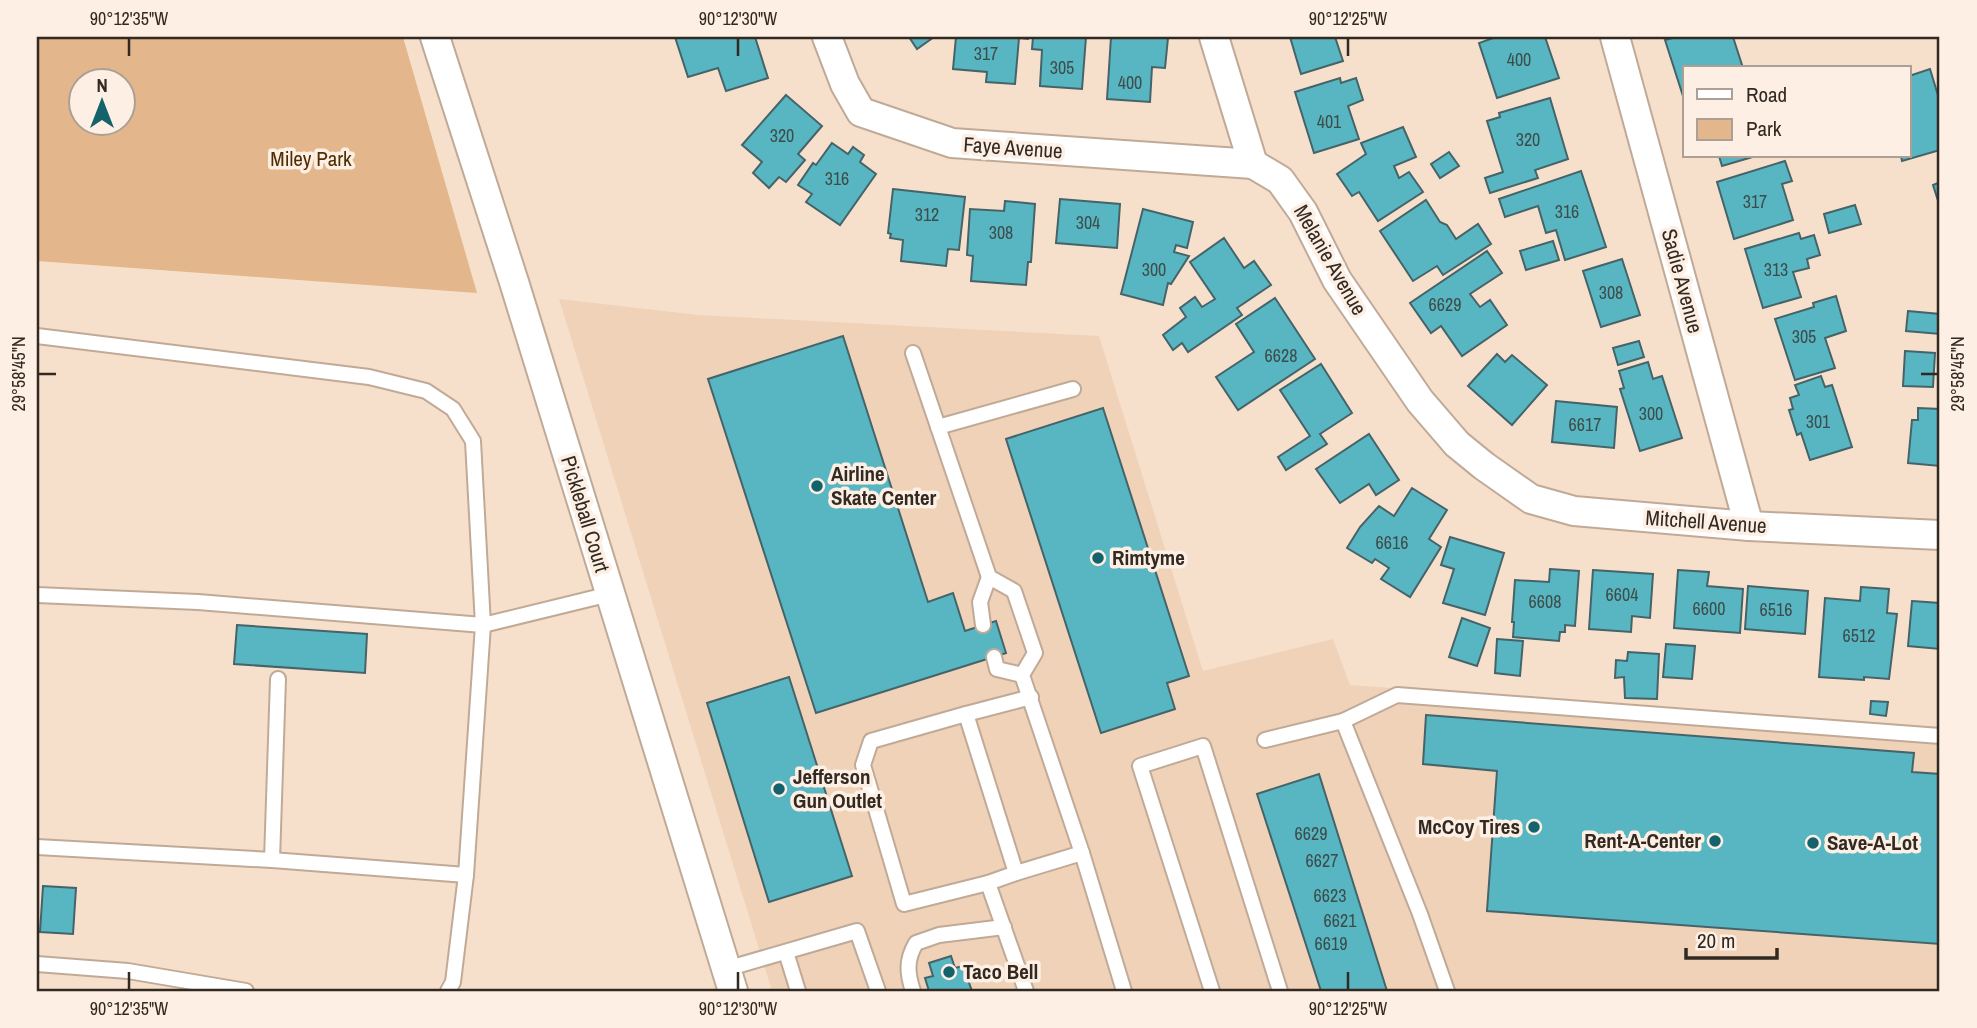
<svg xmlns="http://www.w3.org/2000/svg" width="1977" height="1028" font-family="'Archivo Narrow',sans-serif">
<rect width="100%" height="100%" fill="#f7e0cb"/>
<polygon fill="#efd2b8" points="559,299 699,315 1099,336 1203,671 1333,639 1350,685 1940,727 1940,991 772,991"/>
<path fill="#e4b68b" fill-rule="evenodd" d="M 37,37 L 403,37 L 477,293 L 37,261 ZM 80,80 L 122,80 L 122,122 L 80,122 Z"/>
<g fill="#58b6c2" stroke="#456469" stroke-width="2">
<polygon points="675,37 755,37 768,78 726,91 718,68 688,77"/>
<polygon points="909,37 934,37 917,49"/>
<polygon points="956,37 1029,37 1028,39 1019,38 1015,84 986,82 987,72 953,69"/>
<polygon points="1033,37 1086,37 1082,89 1040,86 1042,50 1032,49"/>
<polygon points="1111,37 1168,38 1165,68 1152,67 1150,102 1107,99"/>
<polygon points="1290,37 1335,37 1343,61 1301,74"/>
<polygon points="1496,37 1545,37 1559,78 1497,98 1479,43"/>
<polygon points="1676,37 1733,37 1743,68 1685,68 1685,95 1683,96 1665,40"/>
<polygon points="1930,69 1940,102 1940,150 1902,161 1901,156 1909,156 1909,76"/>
<polygon points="1340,78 1341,83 1356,78 1363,100 1348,106 1359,139 1314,153 1295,92"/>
<polygon points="786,95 822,126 798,154 805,160 786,182 779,177 769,188 753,173 762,162 742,145"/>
<polygon points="1550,98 1568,159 1535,170 1538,178 1490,193 1485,178 1503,172 1487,121 1500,117 1499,113"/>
<polygon points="1403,127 1416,157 1394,166 1399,178 1409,172 1423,192 1378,221 1359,192 1352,196 1337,174 1366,154 1361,143"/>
<polygon points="832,143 848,154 853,147 864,155 860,162 876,174 840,225 806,202 812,194 798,185 813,163 816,165"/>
<polygon points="1449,152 1459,166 1440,178 1431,164"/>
<polygon points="1719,156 1756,156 1722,166"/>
<polygon points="1785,161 1792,181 1782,184 1793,220 1734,239 1717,182"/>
<polygon points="1581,171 1606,247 1565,260 1556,230 1546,233 1538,206 1505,217 1499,199"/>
<polygon points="1940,182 1940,207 1933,185"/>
<polygon points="893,189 965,197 959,250 948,249 946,266 901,261 903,240 890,238 891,234 888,233"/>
<polygon points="1060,199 1120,204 1117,248 1056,243"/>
<polygon points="1426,200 1440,222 1447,225 1456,239 1478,224 1491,244 1443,275 1437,266 1413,281 1380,231"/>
<polygon points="1005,201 1035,204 1031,262 1028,262 1026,285 971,281 973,256 967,255 970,209 1004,211"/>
<polygon points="1855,205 1861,224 1829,233 1824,214"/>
<polygon points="1143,209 1193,222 1187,248 1176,245 1174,252 1189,256 1171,284 1168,283 1163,305 1121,294"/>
<polygon points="1799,233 1801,239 1814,235 1820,255 1807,259 1809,268 1793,272 1801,297 1763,308 1745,249"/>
<polygon points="1224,238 1244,268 1254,261 1271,285 1237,308 1242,315 1188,352 1182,343 1173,350 1163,335 1186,317 1180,308 1195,297 1202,307 1215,299 1190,262"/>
<polygon points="1553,241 1559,260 1526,270 1520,251"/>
<polygon points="1487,251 1502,273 1470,294 1480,307 1490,300 1507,325 1462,356 1441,326 1431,333 1410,303"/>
<polygon points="1622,259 1640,315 1601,327 1583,271"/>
<polygon points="1836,296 1846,331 1825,338 1835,368 1795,380 1775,319 1814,307 1813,303"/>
<polygon points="1275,298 1315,359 1238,410 1216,377 1254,352 1236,324"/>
<polygon points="1908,311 1940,314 1940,334 1906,331"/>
<polygon points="843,336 928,602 953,593 965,631 996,621 1006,653 816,713 708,379"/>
<polygon points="1639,341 1644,357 1618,365 1613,348"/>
<polygon points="1905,351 1935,353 1933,387 1903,386"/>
<polygon points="1497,354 1505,362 1512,355 1547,385 1512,425 1468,386"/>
<polygon points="1648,362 1653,379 1662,376 1682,438 1640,451 1620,389 1624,388 1619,371"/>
<polygon points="1321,364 1352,413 1320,434 1327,444 1286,470 1278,457 1310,436 1280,390"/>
<polygon points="1821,376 1825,387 1832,385 1852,447 1810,460 1801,433 1797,435 1789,410 1793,409 1790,398 1799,395 1795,385"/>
<polygon points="1556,401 1617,407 1614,448 1552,442"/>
<polygon points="1103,408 1189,676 1167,683 1175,709 1101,733 1006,439"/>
<polygon points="1918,408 1940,409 1940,466 1908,463 1912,420 1918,420"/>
<polygon points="1369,434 1399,480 1376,495 1369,484 1340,503 1316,469"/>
<polygon points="1412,488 1447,510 1429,539 1441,547 1410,597 1381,579 1389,568 1375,559 1372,563 1347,548 1360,527 1379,506 1394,516"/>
<polygon points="1450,537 1504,553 1485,615 1443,603 1454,569 1441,565"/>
<polygon points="1550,569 1579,571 1575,626 1565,625 1565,632 1560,632 1559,641 1513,637 1514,622 1512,622 1515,580 1549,582"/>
<polygon points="1593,570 1653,574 1650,618 1632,616 1631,632 1589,629"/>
<polygon points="1678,570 1709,572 1707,586 1743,589 1740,633 1674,628"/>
<polygon points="1748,586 1808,591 1805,634 1745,629"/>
<polygon points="1861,587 1889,589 1887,613 1897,614 1889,679 1864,677 1864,680 1819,677 1825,598 1860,601"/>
<polygon points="1912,601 1940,603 1940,649 1908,646"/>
<polygon points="1462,618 1490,628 1477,666 1449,657"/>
<polygon points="237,625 367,634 365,673 234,664"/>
<polygon points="1497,639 1523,641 1520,676 1495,673"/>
<polygon points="1666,644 1695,646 1692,679 1663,677"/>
<polygon points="1628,652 1659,654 1657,699 1625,698 1624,677 1615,678 1616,660 1627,661"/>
<polygon points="789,677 852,876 769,902 707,703"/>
<polygon points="1871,701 1888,702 1886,716 1870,714"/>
<polygon points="1426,715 1914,753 1912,772 1940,774 1940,944 1487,911 1497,771 1423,764"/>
<polygon points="1319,774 1387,991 1321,991 1257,794"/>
<polygon points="43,886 76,888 73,934 40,932"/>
<polygon points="951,956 955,968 963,966 972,991 929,991 925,978 933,976 929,963"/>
</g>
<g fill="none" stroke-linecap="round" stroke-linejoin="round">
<defs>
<g id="lane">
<polyline points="37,336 369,377 426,391 453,409 473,441 483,625 466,875 453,982 448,991"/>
<polyline points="913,353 989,577 1014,591 1035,653 1022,675 1082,853 1124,991"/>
<polyline points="938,427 1073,389"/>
<polyline points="37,595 198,602 483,625 610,594"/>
<polyline points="983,625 980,602 989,577"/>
<polyline points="994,657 997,669 1022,675"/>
<polygon points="966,714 1016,873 988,883 904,904 863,765 871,741"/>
<polyline points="966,714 1031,697"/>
<polyline points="1343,721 1420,914 1447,991"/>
<polyline points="1265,740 1343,721 1397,695 1940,736"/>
<polyline points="37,847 272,860 466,875"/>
<polyline points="272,860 278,679"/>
<polyline points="1016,873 1082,853"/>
<polyline points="988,883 1026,991"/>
<polyline points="786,952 798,991"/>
<polyline points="37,964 128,971 246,991"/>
<polyline points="726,969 857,931 878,991"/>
<path d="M 913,991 C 907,973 906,960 916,943 L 939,935 L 1004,927"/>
<polyline points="1212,991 1140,766 1203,746 1280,991"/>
</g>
<g id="street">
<polyline points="435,37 514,282 733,991"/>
<polyline points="827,37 845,84 861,112 952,143 1253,164"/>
<polyline points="1214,37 1253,164 1280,180 1303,212 1337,280 1420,401 1457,444 1484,466 1531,499 1574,511 1749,526 1940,535"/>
<polyline points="1615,37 1749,526"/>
</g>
</defs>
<use href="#lane" stroke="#c0aa97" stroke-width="18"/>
<use href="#street" stroke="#c0aa97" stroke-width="32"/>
<use href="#lane" stroke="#fff" stroke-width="14"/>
<use href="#street" stroke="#fff" stroke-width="28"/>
</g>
<path fill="none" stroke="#322a22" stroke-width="2.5" d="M 129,38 L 129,56M 738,38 L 738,56M 1348,38 L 1348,56M 38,374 L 56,374M 1921,374 L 1938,374M 129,972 L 129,990M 738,972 L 738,990M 1348,972 L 1348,990"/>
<g fill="#14626b" stroke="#fdefe3" stroke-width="2.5">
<circle cx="817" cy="486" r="7"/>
<circle cx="1098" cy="558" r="7"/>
<circle cx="779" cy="789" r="7"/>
<circle cx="1534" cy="827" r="7"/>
<circle cx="1715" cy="841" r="7"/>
<circle cx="1813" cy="843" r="7"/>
<circle cx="949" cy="972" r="7"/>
</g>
<g text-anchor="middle" stroke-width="7" stroke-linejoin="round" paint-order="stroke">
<g font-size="18" fill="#3c4d4a">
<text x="986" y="60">317</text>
<text x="1519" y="66">400</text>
<text x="1062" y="74">305</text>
<text x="1130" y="89">400</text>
<text x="1329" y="128">401</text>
<text x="782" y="142">320</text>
<text x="1528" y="146">320</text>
<text x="837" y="185">316</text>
<text x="1755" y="208">317</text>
<text x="1567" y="218">316</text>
<text x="927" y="221">312</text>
<text x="1088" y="229">304</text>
<text x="1001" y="239">308</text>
<text x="1154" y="276">300</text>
<text x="1776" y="276">313</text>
<text x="1611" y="299">308</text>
<text x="1445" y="311">6629</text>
<text x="1804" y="343">305</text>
<text x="1281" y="362">6628</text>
<text x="1651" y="420">300</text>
<text x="1818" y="428">301</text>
<text x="1585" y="431">6617</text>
<text x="1392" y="549">6616</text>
<text x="1622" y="601">6604</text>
<text x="1545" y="608">6608</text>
<text x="1709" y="615">6600</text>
<text x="1776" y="616">6516</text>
<text x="1859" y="642">6512</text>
<text x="1311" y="840">6629</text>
<text x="1322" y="867">6627</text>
<text x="1330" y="902">6623</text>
<text x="1340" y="927">6621</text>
<text x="1331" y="950">6619</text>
</g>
<g font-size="21" fill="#322a22" stroke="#fdefe3">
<text transform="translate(1013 148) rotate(4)" y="7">Faye Avenue</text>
<text transform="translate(1330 260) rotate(60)" y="7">Melanie Avenue</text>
<text transform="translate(1682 281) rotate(75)" y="7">Sadie Avenue</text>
<text transform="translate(585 514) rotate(73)" y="7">Pickleball Court</text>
<text transform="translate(1706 522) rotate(4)" y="7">Mitchell Avenue</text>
</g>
<g font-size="21" fill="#4f2d04" stroke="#fdefe3">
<text x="311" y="166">Miley Park</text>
</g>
<g font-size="21" font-weight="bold" fill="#322a22" stroke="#fdefe3" text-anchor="start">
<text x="831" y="481">Airline<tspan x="831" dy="24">Skate Center</tspan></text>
<text x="1112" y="565">Rimtyme</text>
<text x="793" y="784">Jefferson<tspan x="793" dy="24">Gun Outlet</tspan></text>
<text x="1520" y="834" text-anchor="end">McCoy Tires</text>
<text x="1701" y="848" text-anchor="end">Rent-A-Center</text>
<text x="1827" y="850">Save-A-Lot</text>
<text x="963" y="979">Taco Bell</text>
</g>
</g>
<rect width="1977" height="1028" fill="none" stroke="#fdefe3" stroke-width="77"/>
<rect x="1683" y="66" width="228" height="91" fill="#fdefe3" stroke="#aca096" stroke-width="2"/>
<rect x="1697" y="89" width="35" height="10" fill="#ffffff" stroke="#aca096" stroke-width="2"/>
<text x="1746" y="102" font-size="21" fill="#322a22">Road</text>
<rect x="1697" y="119" width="35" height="21" fill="#e4b68b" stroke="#aca096" stroke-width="2"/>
<text x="1746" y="136" font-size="21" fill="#322a22">Park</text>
<g transform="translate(102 102)"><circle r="33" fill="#fdefe3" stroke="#aca096" stroke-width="2"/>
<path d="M0-5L12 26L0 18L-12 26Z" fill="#14626b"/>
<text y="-10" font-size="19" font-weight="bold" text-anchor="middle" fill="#322a22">N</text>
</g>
<path d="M1686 948v10h91v-10" fill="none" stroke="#322a22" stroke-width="3.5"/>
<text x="1697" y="948" font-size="21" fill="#322a22" stroke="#fdefe3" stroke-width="5" paint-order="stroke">20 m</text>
<rect x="38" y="38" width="1900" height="952" fill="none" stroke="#322a22" stroke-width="2.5"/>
<g font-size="18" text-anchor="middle" fill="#322a22">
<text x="129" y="25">90°12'35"W</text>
<text x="738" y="25">90°12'30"W</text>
<text x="1348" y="25">90°12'25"W</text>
<text transform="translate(19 374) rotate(-90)" y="6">29°58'45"N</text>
<text transform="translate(1958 374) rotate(-90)" y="6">29°58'45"N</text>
<text x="129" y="1015">90°12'35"W</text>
<text x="738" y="1015">90°12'30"W</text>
<text x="1348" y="1015">90°12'25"W</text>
</g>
</svg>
